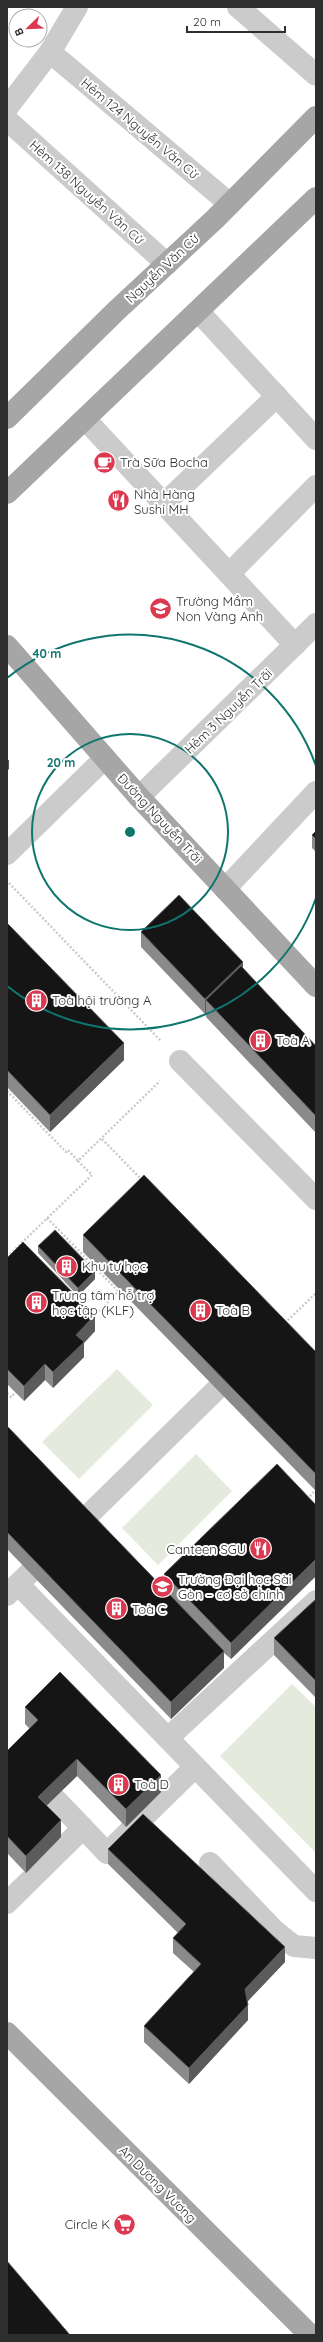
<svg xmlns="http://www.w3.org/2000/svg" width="323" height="2342" font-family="Quicksand,sans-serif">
<rect width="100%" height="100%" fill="#fff"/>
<g fill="#e5ebdc">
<polygon points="117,1369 153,1405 79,1479 42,1442"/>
<polygon points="196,1454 232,1491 158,1565 122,1528"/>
<polygon points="292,1684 316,1707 316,1853 220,1756"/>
</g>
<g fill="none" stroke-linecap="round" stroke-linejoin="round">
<g stroke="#cbcbcb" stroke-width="2.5" stroke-dasharray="2 2" stroke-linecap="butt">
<polyline points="9,883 161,1041"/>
<polyline points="7,1091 66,1152 68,1150 78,1161"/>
<polyline points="102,1139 142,1180"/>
<polyline points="47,1218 119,1292"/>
<polyline points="7,1257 92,1175 78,1161 160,1081"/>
<polyline points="93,1317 122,1288"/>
<polyline points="285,1323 316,1293"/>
<polyline points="7,1393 11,1397 18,1390"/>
<polyline points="307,1499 316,1490"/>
</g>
<g stroke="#cbcbcb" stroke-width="22">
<polyline points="238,7 316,75"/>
<polyline points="50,52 230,204"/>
<polyline points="7,108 50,52 77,7"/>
<polyline points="7,120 167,264"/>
<polyline points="198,311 316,439"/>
<polyline points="85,419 295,645"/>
<polyline points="164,504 277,396"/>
<polyline points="229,574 316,486"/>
<polyline points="139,797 316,624"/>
<polyline points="7,854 105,758"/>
<polyline points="225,889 316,792"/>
<polyline points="180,1061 316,1199"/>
<polyline points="18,1584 316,1891"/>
<polyline points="7,1595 220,1386"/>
<polyline points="168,1738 316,1601"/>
<polyline points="55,1799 83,1828"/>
<polyline points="210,1863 274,1930 294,1946 316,1948"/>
<polyline points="7,1903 83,1828 107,1853 195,1767"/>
</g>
<g stroke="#a6a6a6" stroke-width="22">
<polyline points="7,418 116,311 215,219 316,117"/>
<polyline points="7,493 316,198"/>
<polyline points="7,646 139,797 316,986"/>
<polyline points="7,2033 310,2335"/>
</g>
</g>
<g fill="#8a8a8a">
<polygon points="316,831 316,852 312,848 312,835"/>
<polygon points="7,923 124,1060 50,1132 7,1087"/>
<polygon points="141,932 243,969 316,1046 316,1133 206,1017 206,1013 205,1014 141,947"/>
<polygon points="83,1235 316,1352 316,1491 83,1252"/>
<polygon points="38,1246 95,1279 78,1296 38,1253"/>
<polygon points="7,1258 95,1331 84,1343 84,1357 53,1388 45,1380 24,1401 7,1384"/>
<polygon points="7,1426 164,1589 164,1574 316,1505 316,1576 231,1659 224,1653 224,1668 171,1719 7,1549"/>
<polygon points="316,1599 316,1698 274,1655 274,1638"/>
<polygon points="25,1707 161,1792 126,1827 77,1776 46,1806 61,1837 26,1873 7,1853 7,1751 30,1729 25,1724"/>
<polygon points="108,1849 285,1962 247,2002 248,2020 189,2084 144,2042 144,2026 194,1972 173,1953 173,1938 178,1933 108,1864"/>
</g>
<g fill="#5b5b5b">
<polygon points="9,761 9,769 7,771 7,764"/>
<polygon points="243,962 243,978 206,1000 206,1013 205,1014 205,999"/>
<polygon points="124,1043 124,1060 50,1132 50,1115"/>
<polygon points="95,1271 95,1279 78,1296 78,1288"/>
<polygon points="95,1315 95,1331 84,1343 84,1357 53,1388 53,1372 76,1335"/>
<polygon points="45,1364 45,1380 24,1401 24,1386"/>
<polygon points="316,1559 316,1576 231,1659 231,1643"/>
<polygon points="224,1651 224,1668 171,1719 171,1702"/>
<polygon points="77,1759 77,1776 38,1814 38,1797"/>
<polygon points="161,1775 161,1792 126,1827 126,1809"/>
<polygon points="61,1820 61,1837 26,1873 26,1856"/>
<polygon points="285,1947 285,1962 245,2004 245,1989"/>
<polygon points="248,2005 248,2020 189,2084 189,2068"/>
</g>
<g fill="#151515" stroke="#5b5b5b">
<polygon points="7,759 9,761 7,764"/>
<polygon points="316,831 316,839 312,835"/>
<polygon points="179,895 243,962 205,999 141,932"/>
<polygon points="7,923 124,1043 50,1115 7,1070"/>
<polygon points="241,966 316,1046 316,1116 206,1000"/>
<polygon points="144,1175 316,1352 316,1474 83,1235"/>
<polygon points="55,1230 95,1271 78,1288 38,1246"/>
<polygon points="23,1242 95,1315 76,1335 84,1342 53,1372 45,1364 24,1386 7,1369 7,1258"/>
<polygon points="7,1426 224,1651 171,1702 7,1532"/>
<polygon points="277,1464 316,1505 316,1559 231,1643 164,1574"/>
<polygon points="316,1599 316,1681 274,1638"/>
<polygon points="60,1672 161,1775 126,1809 77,1759 38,1797 61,1820 26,1856 7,1836 7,1751 38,1720 25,1707"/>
<polygon points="143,1814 285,1947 245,1989 248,2005 189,2068 144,2026 201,1964 173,1938 186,1924 108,1849"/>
<polygon points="7,2261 70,2335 7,2335"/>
</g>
<g fill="none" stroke="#0f766e" stroke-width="2">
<circle cx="130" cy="832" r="98"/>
<path d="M316 898A197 197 0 0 1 7 986M7 678A197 197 0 0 1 316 766"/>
</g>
<defs>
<symbol id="cafe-disc" viewBox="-11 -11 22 22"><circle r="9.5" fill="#dc3950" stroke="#fff"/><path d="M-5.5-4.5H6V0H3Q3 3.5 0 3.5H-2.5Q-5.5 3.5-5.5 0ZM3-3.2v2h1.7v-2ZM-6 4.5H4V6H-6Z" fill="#fff"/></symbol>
<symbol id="restaurant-disc" viewBox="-11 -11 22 22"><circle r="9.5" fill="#dc3950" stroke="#fff"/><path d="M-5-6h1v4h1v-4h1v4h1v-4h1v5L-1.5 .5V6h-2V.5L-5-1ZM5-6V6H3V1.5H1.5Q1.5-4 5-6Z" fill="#fff"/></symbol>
<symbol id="school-disc" viewBox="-11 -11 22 22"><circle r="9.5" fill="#dc3950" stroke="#fff"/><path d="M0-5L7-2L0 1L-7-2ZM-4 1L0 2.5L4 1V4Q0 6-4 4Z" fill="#fff"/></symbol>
<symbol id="building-disc" viewBox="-11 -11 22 22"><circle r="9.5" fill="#dc3950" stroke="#fff"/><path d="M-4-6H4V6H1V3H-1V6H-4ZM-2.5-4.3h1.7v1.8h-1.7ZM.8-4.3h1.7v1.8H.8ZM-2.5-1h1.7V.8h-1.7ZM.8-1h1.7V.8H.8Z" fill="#fff"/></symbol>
<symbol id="university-disc" viewBox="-11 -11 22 22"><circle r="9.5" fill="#dc3950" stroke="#fff"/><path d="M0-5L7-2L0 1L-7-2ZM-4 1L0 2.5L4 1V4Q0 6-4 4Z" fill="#fff"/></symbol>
<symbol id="supermarket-disc" viewBox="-11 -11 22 22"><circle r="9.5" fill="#dc3950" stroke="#fff"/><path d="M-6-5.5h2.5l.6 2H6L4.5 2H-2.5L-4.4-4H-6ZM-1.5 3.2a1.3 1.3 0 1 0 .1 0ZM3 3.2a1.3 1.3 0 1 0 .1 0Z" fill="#fff"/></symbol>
</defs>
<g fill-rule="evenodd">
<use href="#cafe-disc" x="92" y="450" width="25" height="25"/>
<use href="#restaurant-disc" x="106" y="488" width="25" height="25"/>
<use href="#school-disc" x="148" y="596" width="25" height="25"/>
<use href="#building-disc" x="24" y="988" width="25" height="25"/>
<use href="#building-disc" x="248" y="1028" width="25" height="25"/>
<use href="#building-disc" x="54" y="1254" width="25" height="25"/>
<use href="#building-disc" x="24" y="1290" width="25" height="25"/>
<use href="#building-disc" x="188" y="1298" width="25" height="25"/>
<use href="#restaurant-disc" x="248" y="1536" width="25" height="25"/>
<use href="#university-disc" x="150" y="1574" width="25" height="25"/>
<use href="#building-disc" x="104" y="1596" width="25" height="25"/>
<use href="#building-disc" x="106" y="1772" width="25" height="25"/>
<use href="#supermarket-disc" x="112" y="2212" width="25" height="25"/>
</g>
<g text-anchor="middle" stroke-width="4" stroke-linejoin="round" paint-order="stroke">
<g font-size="13" fill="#2e2e2e" stroke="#fff">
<text transform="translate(140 128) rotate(40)" y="5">Hẻm 124 Nguyễn Văn Cừ</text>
<text transform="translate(87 192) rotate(42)" y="5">Hẻm 138 Nguyễn Văn Cừ</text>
<text transform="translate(162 268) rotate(-43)" y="5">Nguyễn Văn Cừ</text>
<text transform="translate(228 711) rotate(-44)" y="5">Hẻm 3 Nguyễn Trãi</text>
<text transform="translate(160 818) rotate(47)" y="5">Đường Nguyễn Trãi</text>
<text transform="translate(158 2184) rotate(45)" y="5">An Dương Vương</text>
</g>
<g font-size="13" fill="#2e2e2e" stroke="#fff" text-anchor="start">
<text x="120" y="467">Trà Sữa Bocha</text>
<text x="134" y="499">Nhà Hàng<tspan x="134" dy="15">Sushi MH</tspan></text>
<text x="176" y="606">Trường Mầm<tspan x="176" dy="15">Non Vàng Anh</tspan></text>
<text x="52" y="1005">Toà hội trường A</text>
<text x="276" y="1045">Toà A</text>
<text x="82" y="1271">Khu tự học</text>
<text x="52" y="1300">Trung tâm hỗ trợ<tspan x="52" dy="15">học tập (KLF)</tspan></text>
<text x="216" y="1315">Toà B</text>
<text x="246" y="1554" text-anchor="end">Canteen SGU</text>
<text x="178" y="1584">Trường Đại học Sài<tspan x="178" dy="15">Gòn – cơ sở chính</tspan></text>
<text x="132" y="1614">Toà C</text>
<text x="134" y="1789">Toà D</text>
<text x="110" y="2229" text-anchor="end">Circle K</text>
</g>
</g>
<circle cx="130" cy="832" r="6" fill="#0f766e" stroke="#fff" stroke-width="2"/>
<g font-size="12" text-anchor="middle" font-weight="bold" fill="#0f766e" stroke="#fff" stroke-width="4" stroke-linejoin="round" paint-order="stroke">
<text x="47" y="658">40 m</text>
<text x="61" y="767">20 m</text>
</g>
<rect width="323" height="2342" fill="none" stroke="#2e2e2e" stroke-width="16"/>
<g transform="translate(28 28) rotate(247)"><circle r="19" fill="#ffffff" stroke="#ababab"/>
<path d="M0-3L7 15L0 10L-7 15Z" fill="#dc3950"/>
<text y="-6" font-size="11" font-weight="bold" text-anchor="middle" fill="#2e2e2e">B</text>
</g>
<path d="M187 26v6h98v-6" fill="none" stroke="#2e2e2e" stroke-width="2"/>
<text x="193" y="26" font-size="12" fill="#2e2e2e" stroke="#ffffff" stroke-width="3" paint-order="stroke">20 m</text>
</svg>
